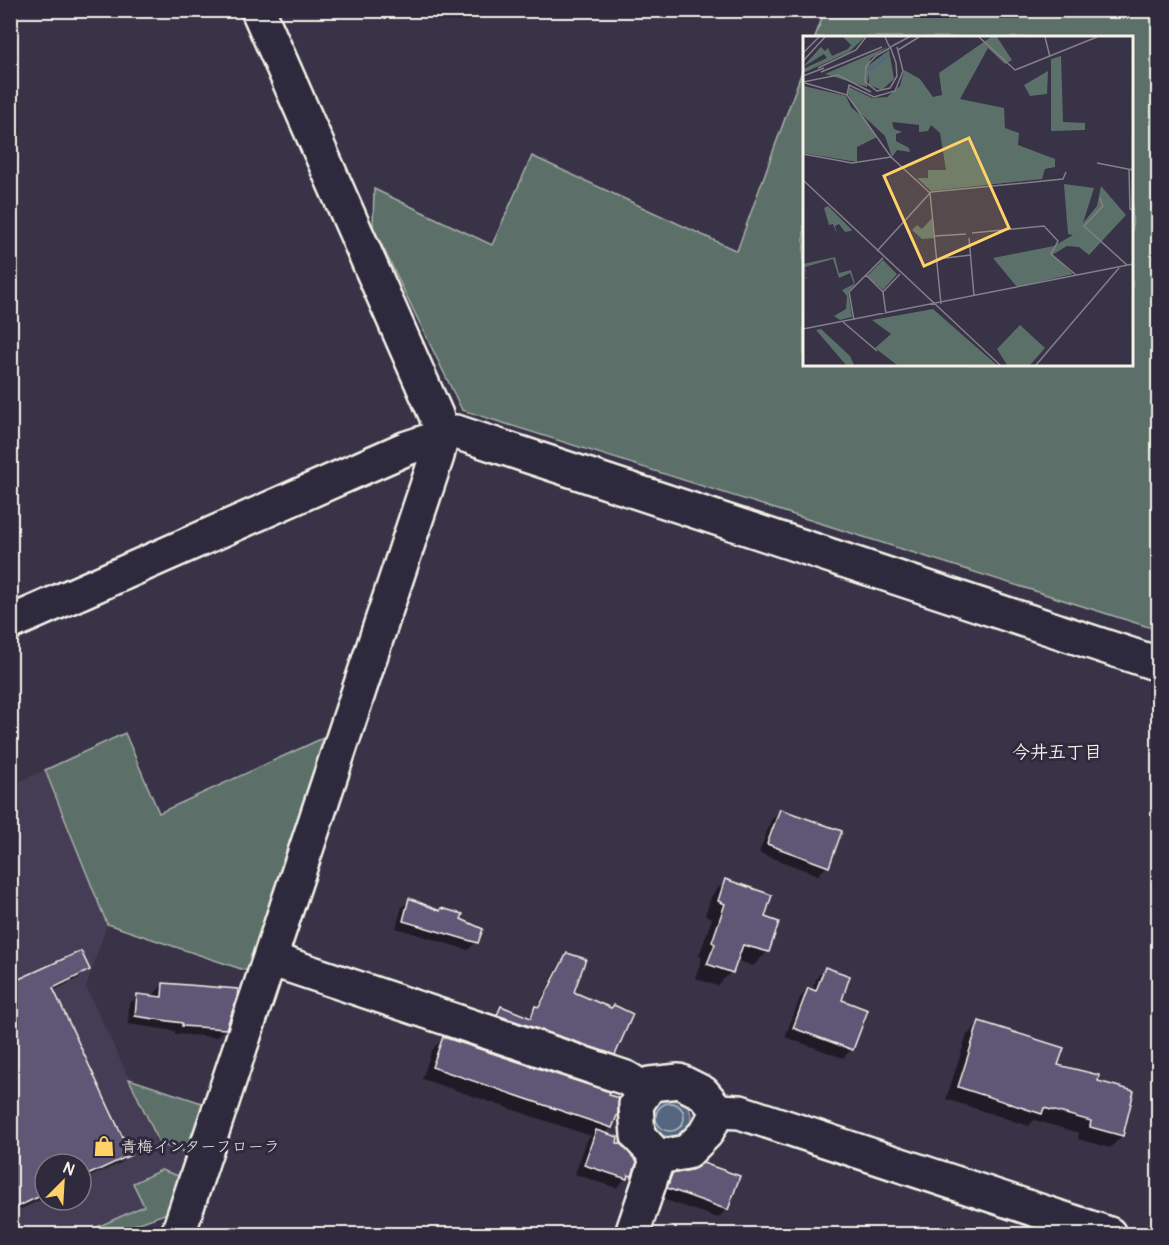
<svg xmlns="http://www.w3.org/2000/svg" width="1169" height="1245" font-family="Pangolin,'Klee One',sans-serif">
<rect width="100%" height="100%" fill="#393348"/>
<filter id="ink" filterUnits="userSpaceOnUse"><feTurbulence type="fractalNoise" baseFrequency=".0167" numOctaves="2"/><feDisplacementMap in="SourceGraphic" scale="12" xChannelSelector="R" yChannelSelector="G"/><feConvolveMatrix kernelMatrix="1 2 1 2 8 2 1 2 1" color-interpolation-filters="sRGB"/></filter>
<g filter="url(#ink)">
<path fill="#453e55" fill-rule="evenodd" d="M 45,770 L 107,924 L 86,987 L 129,1079 L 208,1105 L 173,1211 L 109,1234 L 11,1234 L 10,786 ZM 45,1164 L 81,1164 L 81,1200 L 45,1200 Z"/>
<g fill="#5b7069" stroke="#a8b0a8" stroke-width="1.5">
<polygon points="825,10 1158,11 1158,630 462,410 373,227 374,189 492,245 532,156 737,251 804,66 804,364 1132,364 1132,38 815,37"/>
<polygon points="125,733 159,813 334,733 253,973 107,924 45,770"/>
<polygon points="129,1079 208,1105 192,1155 160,1144"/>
<polygon points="161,1170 182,1177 173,1211 109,1234 82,1234 144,1206 133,1183"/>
</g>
<circle fill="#556680" stroke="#959eaa" stroke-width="1.5" cx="671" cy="1117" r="20"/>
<g fill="#0007">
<polygon points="780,811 827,866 818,875 759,853 771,820"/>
<polygon points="725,881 763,918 777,923 767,952 753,966 736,960 731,972 717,986 695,978 702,958 699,956 712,918 705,915 712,895"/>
<polygon points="410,900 459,920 476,942 468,950 396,928 402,907"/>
<polygon points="568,954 572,993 614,1054 606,1062 493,1016 501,1008 527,1018 536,1008 560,963"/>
<polygon points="88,969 79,978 53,991 130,1154 121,1163 81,1181 81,1164 45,1164 45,1198 10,1214 10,985"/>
<polygon points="825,969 840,1001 866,1011 851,1050 843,1058 785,1037 800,998 808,989 812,991 817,977"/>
<polygon points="164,984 225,1029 216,1037 175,1034 175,1031 128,1024 129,1004 138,996 155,998 155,993"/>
<polygon points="980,1023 1056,1066 1096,1082 1122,1136 1110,1148 1078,1139 1079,1133 1034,1120 1029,1126 946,1099 967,1035"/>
<polygon points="443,1038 611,1128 604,1134 616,1144 630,1175 616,1188 575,1174 587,1140 591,1136 422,1079 432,1050"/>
<polygon points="673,1175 727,1209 718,1218 659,1198 663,1184"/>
<polygon points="494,1227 512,1234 487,1234"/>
</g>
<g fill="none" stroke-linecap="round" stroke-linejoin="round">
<circle stroke="#b4b9be" stroke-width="1.5" cx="670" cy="1117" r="14"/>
</g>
<g fill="#615774" stroke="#f4f1e8" stroke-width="1.5">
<polygon points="780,809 842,831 829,867 767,844"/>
<polygon points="725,879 772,895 765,917 779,922 769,952 743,945 733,973 707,964 715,944 712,942 725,904 718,901"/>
<polygon points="409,898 440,911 441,908 463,914 461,919 483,929 478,943 403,921"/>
<polygon points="81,951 90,970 53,988 131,1155 81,1178 81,1164 45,1164 45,1194 10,1210 10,983"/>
<polygon points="567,953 586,959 574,992 611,1008 614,1005 633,1014 615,1055 497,1015 501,1006 531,1018 535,1006 539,1007"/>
<polygon points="825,967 850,976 842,1000 868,1010 853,1050 793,1028 808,988 816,991"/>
<polygon points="163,983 238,989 237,998 226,1029 182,1026 182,1023 135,1016 137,994 162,997"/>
<polygon points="979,1021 1064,1048 1058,1065 1099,1075 1098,1081 1134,1091 1123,1136 1090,1127 1091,1121 1044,1108 1042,1114 958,1087"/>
<polygon points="443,1037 610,1092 609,1095 619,1098 618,1113 612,1128 432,1067"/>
<polygon points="596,1130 618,1137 617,1143 622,1144 637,1162 632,1176 628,1175 627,1179 584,1165"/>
<polygon points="703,1163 740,1176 728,1210 667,1188 672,1174 691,1170"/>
</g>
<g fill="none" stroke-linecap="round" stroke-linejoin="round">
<defs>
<g id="minor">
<polyline points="10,623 407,448 456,432 1158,664"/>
<polyline points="270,959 626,1078 646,1090"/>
<polygon points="679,1081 703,1093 718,1111 706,1133 687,1152 658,1157 638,1136 636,1105 650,1084"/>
<polyline points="718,1111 740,1112 1109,1234"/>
<polyline points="178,1234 437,456 442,435 436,415 258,10"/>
<polyline points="632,1234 658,1157"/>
</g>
</defs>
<use href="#minor" stroke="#f4f1e8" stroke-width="38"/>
<use href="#minor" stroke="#2f2a3d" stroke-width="33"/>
</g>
</g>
<defs>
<symbol id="shop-bare" viewBox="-9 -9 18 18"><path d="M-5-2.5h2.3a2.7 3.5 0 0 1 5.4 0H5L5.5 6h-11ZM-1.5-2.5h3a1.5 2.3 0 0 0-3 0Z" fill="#ffd166" stroke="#2f2a3d" stroke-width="2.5" paint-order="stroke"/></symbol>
</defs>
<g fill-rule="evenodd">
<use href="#shop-bare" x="89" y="1131" width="30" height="30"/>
</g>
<g text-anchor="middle" stroke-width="6" stroke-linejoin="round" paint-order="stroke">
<g font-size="16" fill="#f4f1e8" stroke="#2f2a3d" text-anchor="start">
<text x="121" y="1152">青梅インターフローラ</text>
</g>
<g font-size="18" font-weight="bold" fill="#f4f1e8" stroke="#2f2a3d">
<text x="1057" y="758">今井五丁目</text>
</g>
</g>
<g transform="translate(803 36)">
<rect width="330" height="330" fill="#393348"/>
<path d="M 40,1 L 62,1 L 46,16 L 0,37 L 0,33 L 24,22 L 21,18 L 0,31 L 24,4 L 18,11 L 22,15 L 25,12 L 29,20 L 45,13 L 48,9 ZM 188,1 L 194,1 L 209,24 L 202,28 L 185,12 L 157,63 L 201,72 L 202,92 L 216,97 L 215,109 L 252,123 L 252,131 L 242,133 L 239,143 L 128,155 L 114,142 L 125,142 L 125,134 L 143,134 L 137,97 L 128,89 L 125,95 L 116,96 L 116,89 L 89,86 L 91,93 L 99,96 L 93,98 L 93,105 L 106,112 L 107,116 L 94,114 L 89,121 L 82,100 L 54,74 L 45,58 L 46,51 L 69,62 L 84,61 L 97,50 L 101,34 L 117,43 L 130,61 L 139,59 L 136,37 ZM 84,11 L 67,23 L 64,51 L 22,38 ZM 86,14 L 91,43 L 79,54 L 66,49 L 65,30 ZM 258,20 L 260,86 L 282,87 L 282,94 L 248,95 L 248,23 ZM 245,35 L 244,58 L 227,60 L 221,49 ZM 1,50 L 43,60 L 48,71 L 63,84 L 74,101 L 54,111 L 54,126 L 0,117 ZM 261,148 L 291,152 L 280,187 L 294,170 L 298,150 L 323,179 L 286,219 L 276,211 L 264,210 L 249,219 L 270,238 L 214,251 L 190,222 L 251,210 L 270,199 L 265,198 ZM 25,170 L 49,194 L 48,195 L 42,196 L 36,188 L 32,190 L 34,198 L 30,188 L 26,189 L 21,172 ZM 129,182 L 131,202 L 119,203 L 109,194 L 114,189 L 119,193 ZM 32,221 L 36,237 L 48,234 L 52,248 L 45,256 L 49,281 L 37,284 L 31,280 L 43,273 L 44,260 L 39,254 L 51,248 L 47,237 L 36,242 L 30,223 L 2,231 L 4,242 L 0,243 L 4,241 L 0,228 ZM 80,224 L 94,238 L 80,254 L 64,240 ZM 130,273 L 163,302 L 194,329 L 94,329 L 72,312 L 88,298 L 69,284 ZM 217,289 L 242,312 L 227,329 L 204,329 L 194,313 ZM 18,293 L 47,320 L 51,329 L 43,329 L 13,294 Z" fill="#5b7069"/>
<path fill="none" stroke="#556680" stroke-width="3" d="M 66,34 L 86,19"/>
<path fill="none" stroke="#847f88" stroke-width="1.5" d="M 82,1 L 85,8 L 88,13 L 93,27 L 94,40 L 87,52 L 74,55 L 62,46 L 63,30 L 74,19 L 76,18 L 85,13 L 91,9 L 106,1 L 107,1M 176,1 L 212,34 L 294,1M 242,1 L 247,21M 94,11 L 100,35 L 92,55 L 71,61 L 46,49 L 44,59 L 88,121 L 127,157 L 138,268M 95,14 L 116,1M 0,17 L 16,1M 0,25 L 22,1M 15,32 L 53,14 L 63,1M 18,36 L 79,11M 0,40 L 21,32M 0,46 L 35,39 L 68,56M 2,47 L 44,59M 0,118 L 49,127 L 88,121M 294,127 L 330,134M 326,133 L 327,173 L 330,174M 0,144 L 197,329M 297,162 L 300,170 L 281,190 L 324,229M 169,197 L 241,190 L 255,205 L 248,218 L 273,239M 132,200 L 163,198M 166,202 L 171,260M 74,215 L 128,156 L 260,143 L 263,136M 134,223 L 168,219M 63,239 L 80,256M 83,278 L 80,256 L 97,238M 51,284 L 46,256 L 80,222M 40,286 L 74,315M 0,293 L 330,228M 233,329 L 316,232"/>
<path fill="#ffd166" fill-opacity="0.15" stroke="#ffd166" stroke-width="3" d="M 166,102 L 206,192 L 121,230 L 81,140 Z"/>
<rect width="330" height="330" fill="none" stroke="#f4f1e8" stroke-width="3"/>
</g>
<rect width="1169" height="1245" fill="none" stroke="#2f2a3d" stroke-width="36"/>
<rect x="18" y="18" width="1133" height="1209" fill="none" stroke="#f4f1e8" stroke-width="2" filter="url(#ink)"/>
<g transform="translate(63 1182) rotate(24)"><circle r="28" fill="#2f2a3d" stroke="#7e7a81" stroke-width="1.5"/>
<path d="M0-4.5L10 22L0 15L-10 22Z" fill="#ffd166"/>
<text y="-9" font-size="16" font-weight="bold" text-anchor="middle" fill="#f4f1e8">N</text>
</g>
</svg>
